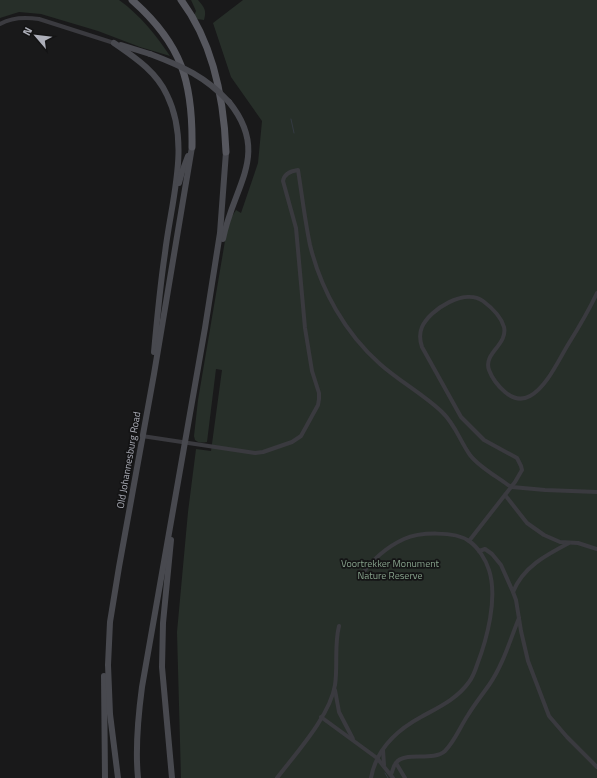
<svg xmlns="http://www.w3.org/2000/svg" width="597" height="778" font-family="'Titillium Web',sans-serif">
<rect width="100%" height="100%" fill="#19191a"/>
<g fill="#272f29">
<path d="M 0,0 L 119,0 C 140,15 156,35 170,56 L 140,47 L 98,31 L 41,14 L 19,12 L 0,18 Z"/>
<path d="M 191,0 L 198,0 C 204,7 207,10 204,20 L 197,19 L 194,16 L 196,11 Z"/>
<path d="M 243,0 L 597,0 L 597,778 L 181,778 L 177,632 L 188,512 L 196,449 L 211,451 L 222,370 L 216,369 L 207,442 C 201,443 199,443 195,440 L 194,436 L 198,400 L 226,235 L 231,218 L 236,210 L 241,213 L 258,163 L 262,121 L 231,77 L 213,23 Z"/>
</g>
<g fill="none" stroke-linecap="round" stroke-linejoin="round">
<g stroke="#343a42" stroke-width="1">
<polyline points="291,119 294,133"/>
<polyline points="385,773 388,778"/>
</g>
<g stroke="#3a3a3f" stroke-width="4">
<path d="M 0,24 C 12,17 26,17 39,19 L 114,43"/>
<path d="M 142,436 L 255,453 L 263,452 L 292,442 L 301,436 L 318,405 L 319,399 L 319,393 L 312,371 L 305,328 L 296,228 L 283,181 C 284,174 291,171 298,170 C 302,195 305,221 310,245 C 321,290 345,333 380,364 C 399,381 423,394 442,412 C 455,424 460,441 470,455 C 479,467 496,476 508,485 L 512,487 L 545,490 L 597,492"/>
<polyline points="505,495 527,523 544,535 560,542 578,543 597,549"/>
<path d="M 469,541 L 515,482 L 522,470 L 521,466 L 517,458 L 484,440 L 461,417 L 422,347 C 420,341 419,334 422,327 C 430,309 465,288 483,301 C 491,307 501,316 504,327 C 508,345 483,353 489,370 C 492,378 498,386 505,392 C 512,398 521,401 530,396 C 547,387 559,359 569,343 C 579,327 589,310 597,293"/>
<polyline points="479,551 485,549 492,554 501,565 513,592 516,600 521,631 528,661 549,716 567,737 597,767"/>
<path d="M 359,578 C 371,561 384,548 404,539 C 419,532 455,531 469,541 C 478,547 486,560 489,570 C 498,598 487,639 477,665 C 475,671 473,677 469,682 C 457,699 439,707 421,717 C 397,730 376,750 371,778"/>
<path d="M 513,592 C 523,567 546,555 569,543"/>
<polyline points="335,690 339,712 353,739"/>
<polyline points="321,717 377,758 393,778"/>
<polyline points="383,750 384,765"/>
<polyline points="396,763 405,778"/>
<path d="M 391,774 C 393,771 393,766 396,763 C 404,751 433,762 445,751 C 455,741 460,727 468,715 C 474,705 482,695 489,685 C 503,665 510,640 519,618"/>
<path d="M 277,778 C 296,753 330,716 335,685 C 338,665 334,646 339,626"/>
</g>
<g stroke="#48494f" stroke-width="6">
<path d="M 114,43 C 134,57 156,71 167,95 C 191,144 171,201 165,253 C 160,286 157,319 154,352"/>
<polyline points="121,45 150,54"/>
<polyline points="179,183 182,172 188,156"/>
<path d="M 223,239 C 233,186 271,154 229,102"/>
<polyline points="171,540 163,623 162,667 172,778"/>
<polyline points="104,676 105,778"/>
<polyline points="118,778 110,714 108,665 110,622 119,567 154,374 192,147"/>
<path d="M 138,778 C 135,748 138,717 142,687 L 205,328 L 220,233 L 226,152"/>
</g>
<g stroke="#56575e" stroke-width="7">
<path d="M 132,0 C 182,44 193,82 192,147"/>
<path d="M 181,0 C 214,44 224,99 226,152"/>
</g>
<path stroke="#48494f" stroke-width="6" d="M 150,54 C 182,66 206,77 229,102"/>
</g>
<g text-anchor="middle" stroke-width="3.5" stroke-linejoin="round" paint-order="stroke">
<g font-size="10" fill="#adafb9" stroke="#141415">
<text transform="translate(128 460) rotate(-80)" y="4">Old Johannesburg Road</text>
</g>
<g font-size="10" fill="#86a18b" stroke="#141415">
<text x="390" y="567">Voortrekker Monument<tspan x="390" dy="12">Nature Reserve</tspan></text>
</g>
</g>
<g transform="translate(36 36) rotate(298)" stroke="#141415" stroke-width="3" paint-order="stroke">
<path d="M0-3L7 15L0 10L-7 15Z" fill="#adafb9"/>
<text y="-6" font-size="11" font-weight="bold" text-anchor="middle" fill="#adafb9">N</text>
</g>
</svg>
